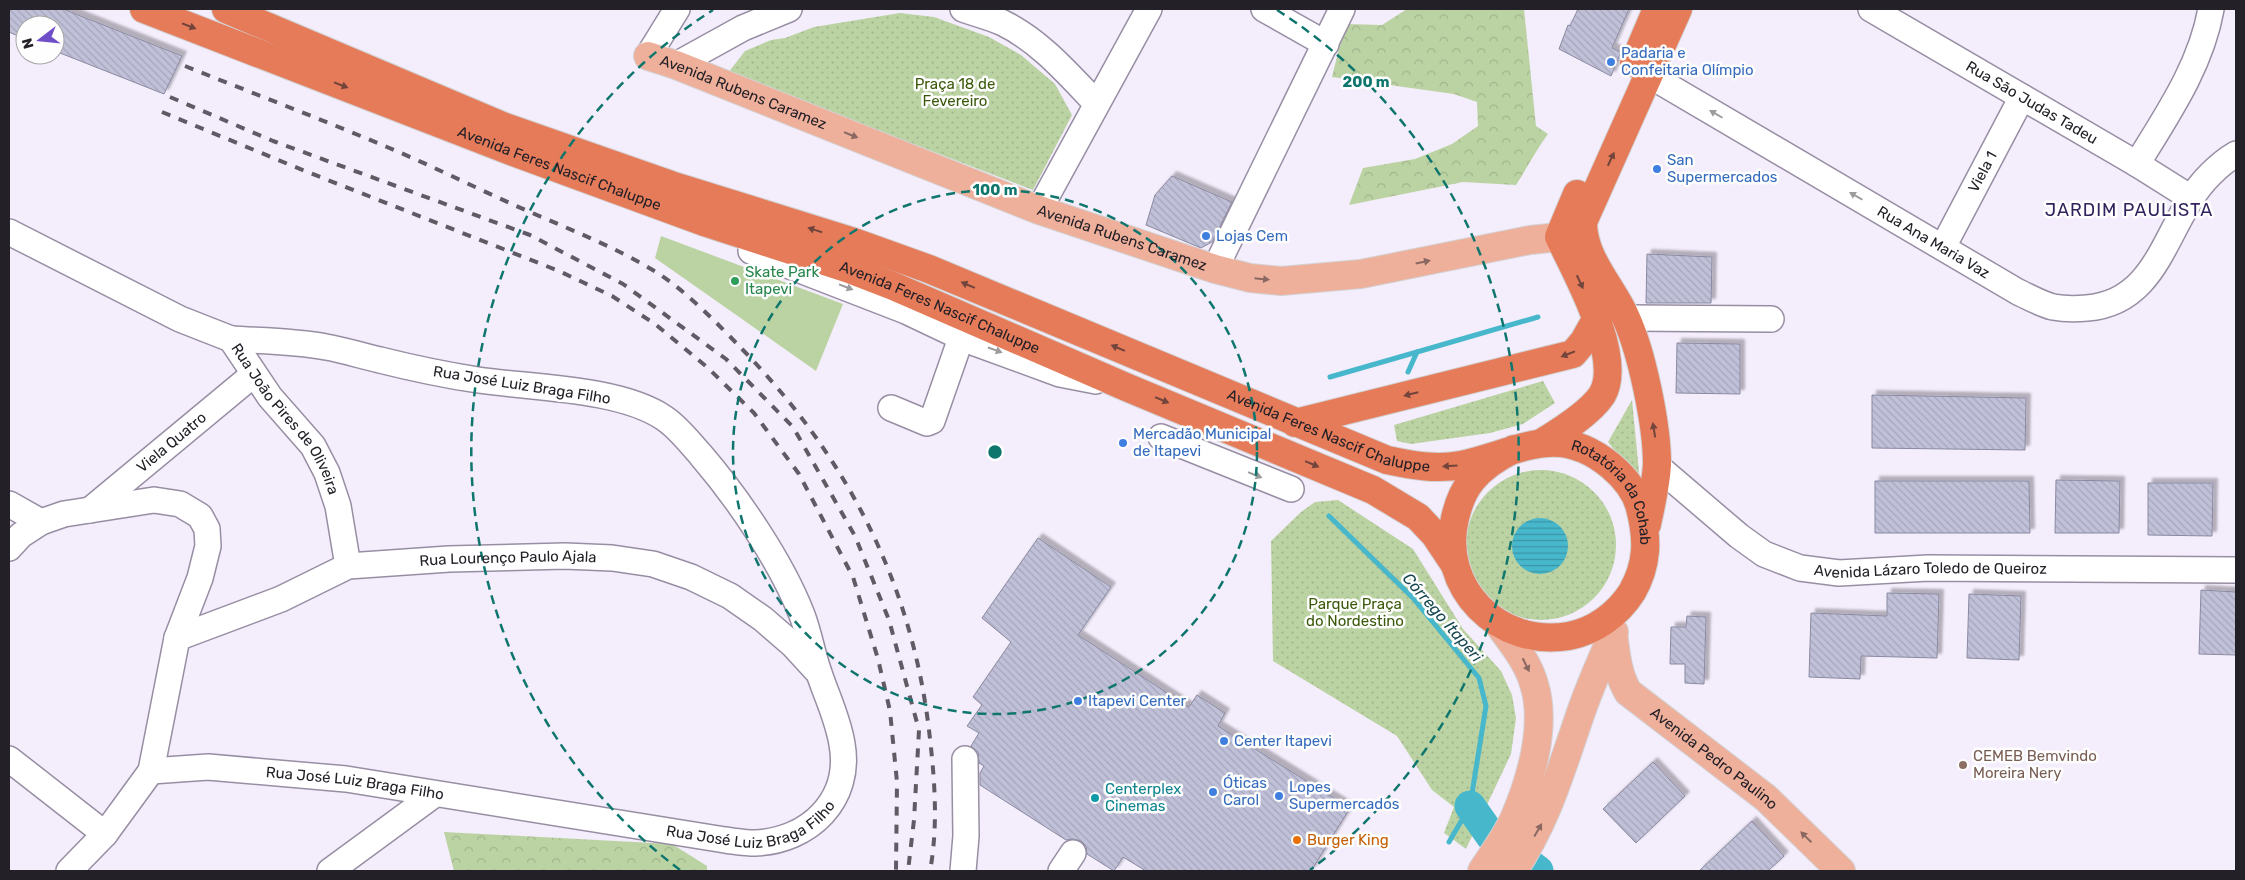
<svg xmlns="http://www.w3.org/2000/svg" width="2245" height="880" font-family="Rubik,sans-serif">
<defs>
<pattern id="forest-crowns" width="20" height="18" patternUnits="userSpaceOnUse" patternTransform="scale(1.25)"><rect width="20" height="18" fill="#bbd3a3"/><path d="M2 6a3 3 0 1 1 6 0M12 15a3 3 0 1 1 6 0" fill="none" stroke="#a1b58c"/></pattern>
<pattern id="park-dots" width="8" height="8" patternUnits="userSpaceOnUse" patternTransform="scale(1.25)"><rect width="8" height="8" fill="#bbd3a3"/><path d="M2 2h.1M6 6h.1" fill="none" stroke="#a1b58c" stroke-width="1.8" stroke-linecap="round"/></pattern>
<pattern id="water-rules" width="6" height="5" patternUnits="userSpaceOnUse" patternTransform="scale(1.25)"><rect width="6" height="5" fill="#47b7cc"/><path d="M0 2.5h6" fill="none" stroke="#3b94a6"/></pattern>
<pattern id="building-back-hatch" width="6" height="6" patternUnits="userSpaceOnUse" patternTransform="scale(1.25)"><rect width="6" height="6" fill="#c0c0d9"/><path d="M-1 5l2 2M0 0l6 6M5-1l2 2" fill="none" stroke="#a5a5ba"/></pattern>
<filter id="shadow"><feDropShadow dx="4.5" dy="-4.5" stdDeviation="1" flood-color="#0004"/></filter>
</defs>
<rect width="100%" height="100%" fill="#f4edfc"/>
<polygon fill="#bbd3a3" points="661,236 843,304 816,371 655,258"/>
<g fill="url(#forest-crowns)">
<path d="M 1407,9 L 1524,9 L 1536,126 L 1548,134 C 1536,150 1527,168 1516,185 L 1463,182 L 1349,205 L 1363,168 L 1415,159 L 1452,144 L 1478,126 L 1477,102 L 1454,94 L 1332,77 L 1345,24 L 1382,25 Z"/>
<polygon points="444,832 672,844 707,866 707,871 454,871"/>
</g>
<g fill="url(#park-dots)">
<polygon points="900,13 934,17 989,37 1021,55 1055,84 1072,115 1033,190 728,73 745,51 771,40 785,38 814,27"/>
<polygon points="1543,381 1555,403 1523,424 1490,433 1411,444 1397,441 1394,425"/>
<polygon points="1632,400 1640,482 1608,442"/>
<circle cx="1541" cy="545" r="75"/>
<polygon points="1338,500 1413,549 1463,629 1501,671 1512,695 1516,718 1511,754 1466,849 1444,833 1454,807 1432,790 1397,736 1273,661 1271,541 1301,512 1315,502"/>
</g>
<circle fill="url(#water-rules)" cx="1540" cy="546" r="28"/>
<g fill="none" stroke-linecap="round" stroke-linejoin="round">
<g stroke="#47b7cc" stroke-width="5">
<polyline points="1408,372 1417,352 1538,317"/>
<polyline points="1330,377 1417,352"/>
<polyline points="1329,516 1413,598 1479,678 1486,706 1470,806 1449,842"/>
</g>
<g stroke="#47b7cc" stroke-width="31">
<polyline points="1470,806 1491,836"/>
<polyline points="1530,865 1538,871"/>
</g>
</g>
<g fill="url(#building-back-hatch)" stroke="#8989a0" filter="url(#shadow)">
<polygon points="9,9 63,9 182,56 164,94 55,51 55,25 25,25 25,39 9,32"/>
<polygon points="1578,9 1629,9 1612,48 1621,52 1611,76 1559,49 1568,25 1570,26"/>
<polygon points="1172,176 1232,202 1212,242 1201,248 1146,225 1155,195"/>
<polygon points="1647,254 1712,257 1711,303 1646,303"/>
<polygon points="1677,343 1740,344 1740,394 1676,393"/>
<polygon points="1872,395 2026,398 2025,450 1872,448"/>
<polygon points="2056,480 2120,481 2119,533 2055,533"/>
<polygon points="1875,481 2029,481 2030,533 1875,533"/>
<polygon points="2148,483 2213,483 2212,536 2148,535"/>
<polygon points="1038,538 1111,587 1078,635 1189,707 1197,695 1225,713 1218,726 1350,808 1311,871 1146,871 1123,857 1114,871 1087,854 1086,846 1081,841 1073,839 1066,840 980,785 980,773 984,766 979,763 978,752 971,746 979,733 967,726 982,705 973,697 1011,642 982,618"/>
<polygon points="2201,590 2236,592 2236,655 2199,654"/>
<polygon points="1887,593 1939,594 1937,658 1861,656 1860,679 1809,677 1811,613 1887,616"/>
<polygon points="1969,594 2021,596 2019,660 1967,658"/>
<polygon points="1687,616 1706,617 1704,684 1685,683 1685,664 1670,664 1671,627 1686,627"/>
<polygon points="1653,762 1685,796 1636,843 1603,809"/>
<polygon points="1752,821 1784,856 1768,871 1699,871"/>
</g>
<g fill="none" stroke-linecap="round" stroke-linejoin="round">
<defs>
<g id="minor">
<path d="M 963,9 C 976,14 990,17 1003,23 C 1040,41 1068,74 1096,103"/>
<polyline points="1264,9 1326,44"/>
<path id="s1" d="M 1871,9 L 2137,164 L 2191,198"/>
<polyline points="648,56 677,9"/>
<polyline points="676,65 743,28 789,9"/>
<path id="s2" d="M 1649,75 L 2018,292 C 2029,297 2041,304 2053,307 C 2064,309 2076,309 2087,308 C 2150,303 2162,244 2191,199 C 2201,182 2219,164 2236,154"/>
<path d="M 2137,164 C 2167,115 2201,66 2211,9"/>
<polyline points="1039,210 1149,9"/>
<path id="s3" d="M 9,232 L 180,319 L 231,339 L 270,397 L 313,446 L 327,473 L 338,506 L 348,566"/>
<path id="s4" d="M 1943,247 L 2022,97"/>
<polyline points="751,251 906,311 967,340 1060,374 1096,381"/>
<polyline points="1215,269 1342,9"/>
<polyline points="1626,318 1771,319"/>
<polyline points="891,408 927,423 932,421 961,338"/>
<polyline points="1161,437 1291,489"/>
<path id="s5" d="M 1657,466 L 1739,536 L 1764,554 L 1800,568 L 1839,573 L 1928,568 L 2236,570"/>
<polyline points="9,504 41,522"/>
<path id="s6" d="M 90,510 L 254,374"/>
<polyline points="9,548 21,535 41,522 64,514 154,500 180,504 200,516 207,529 208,546 200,578 177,638 151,771 105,834 69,871"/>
<path id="s7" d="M 177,638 L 281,599 L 348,566 L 449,559 L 565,556 L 612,558 L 653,564 L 691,577 L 730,596 L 763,619 L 793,645 L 816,670"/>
<polyline points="9,759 105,834"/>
<path id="s8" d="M 151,771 L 208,767 L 346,779 L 725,840 C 734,841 745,843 755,843 C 809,841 852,800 842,744 C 838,719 827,697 819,673 C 812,653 809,633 802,615 C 781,561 737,497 700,454 C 689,442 678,427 664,418 C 620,388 532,388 478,380 C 445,375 412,368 380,360 C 362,356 344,350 326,347 C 295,341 263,341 231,339"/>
<polyline points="330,871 435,794"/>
<polyline points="963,871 966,836 965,759"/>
<polyline points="1061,871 1073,853"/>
</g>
<g id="major">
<path id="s9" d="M 648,56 L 676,65 L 1039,210 L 1215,269 L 1250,278 L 1281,281 L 1361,274 L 1530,240 L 1559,237"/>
<path id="s10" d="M 1613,633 C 1616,654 1617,673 1628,692 L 1766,798 L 1841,871"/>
<path d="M 1482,871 C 1493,854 1506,837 1514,819 C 1531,780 1547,725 1534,684 C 1528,662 1512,643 1499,625"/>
<path d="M 1513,871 C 1546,822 1559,776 1578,721 C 1588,690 1601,661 1614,632"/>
</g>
<g id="highway">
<path id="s11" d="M 144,9 L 508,150 L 707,223 L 849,269 L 893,286 L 1126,387 L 1373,490 L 1418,517 L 1435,535 L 1453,562"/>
<path id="s12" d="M 226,9 L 505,127 L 671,185 L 851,241 L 929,269 L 1387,460 C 1411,465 1436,470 1461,465 C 1518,453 1557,421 1611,466 C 1624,477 1636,492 1640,508 C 1648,539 1648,564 1632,592 C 1618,614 1595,631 1569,636 C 1499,648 1438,588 1455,518 C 1458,505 1463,491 1472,480 C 1483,466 1498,457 1514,449"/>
<polyline points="1634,63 1657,9"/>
<polyline points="1295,423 1573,354 1584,341 1597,318"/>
<path d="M 1543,442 C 1561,431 1590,413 1602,395 C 1624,358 1576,272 1559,237 L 1577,194"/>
<path d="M 1647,524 C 1651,505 1656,484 1657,464 C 1657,425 1642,353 1626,318 C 1612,286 1583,259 1583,222 L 1678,9"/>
</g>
</defs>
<use href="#minor" stroke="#988ea4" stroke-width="28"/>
<use href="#major" stroke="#d3d2d4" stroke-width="30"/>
<use href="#highway" stroke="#d3d2d4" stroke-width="30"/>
<use href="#minor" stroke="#fff" stroke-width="25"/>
<use href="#major" stroke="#efb09b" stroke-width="28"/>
<use href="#highway" stroke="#e57b59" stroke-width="28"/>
<g stroke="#5f5a64" stroke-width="4" stroke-dasharray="9 9" stroke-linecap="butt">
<path d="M 185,66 C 252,93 321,119 387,147 C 430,165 472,186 514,205 C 561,226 612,245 656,272 C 685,290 718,324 742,349 C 848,458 914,587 930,739 C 935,782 938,828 930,871"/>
<polyline points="170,97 273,141 530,235 623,284 726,359 793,427 855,536 889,620 919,730 914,820 908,871"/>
<polyline points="162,112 305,171 559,271 612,296 655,324 707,367 754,413 799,474 853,577 878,659 890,711 897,782 896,871"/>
</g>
</g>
<defs><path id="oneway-solid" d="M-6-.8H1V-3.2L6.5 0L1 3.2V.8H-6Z" transform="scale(1.25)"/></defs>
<g fill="#71443c">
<use href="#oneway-solid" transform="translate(189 26) rotate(21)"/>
<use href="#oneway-solid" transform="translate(341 85) rotate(21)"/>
<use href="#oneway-solid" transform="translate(1611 159) rotate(-65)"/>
<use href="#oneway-solid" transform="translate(815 230) rotate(-163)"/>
<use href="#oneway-solid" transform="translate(1580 282) rotate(65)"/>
<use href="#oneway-solid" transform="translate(968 285) rotate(-157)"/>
<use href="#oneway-solid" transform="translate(1118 348) rotate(-157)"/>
<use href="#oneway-solid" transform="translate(1568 354) rotate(159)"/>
<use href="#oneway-solid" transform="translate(1411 394) rotate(166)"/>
<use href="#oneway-solid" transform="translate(1162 400) rotate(23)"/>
<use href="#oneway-solid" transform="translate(1654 430) rotate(-99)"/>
<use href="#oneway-solid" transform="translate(1312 464) rotate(23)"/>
<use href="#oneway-solid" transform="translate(1450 466) rotate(176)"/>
</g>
<g fill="#9c9b9e">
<use href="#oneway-solid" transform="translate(1716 114) rotate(-150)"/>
<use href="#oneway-solid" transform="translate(1856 196) rotate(-150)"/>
<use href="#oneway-solid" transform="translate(846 287) rotate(21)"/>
<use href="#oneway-solid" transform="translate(995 350) rotate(19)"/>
<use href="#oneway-solid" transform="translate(1255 475) rotate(22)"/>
</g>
<g fill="#8a6862">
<use href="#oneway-solid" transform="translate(851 135) rotate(22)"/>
<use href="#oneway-solid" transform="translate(1423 262) rotate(-12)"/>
<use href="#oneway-solid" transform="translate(1262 279) rotate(6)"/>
<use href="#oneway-solid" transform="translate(1526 665) rotate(64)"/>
<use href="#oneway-solid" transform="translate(1538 830) rotate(-60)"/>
<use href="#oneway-solid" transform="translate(1806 837) rotate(-136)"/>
</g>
<g fill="none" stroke="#0f766e" stroke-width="2.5" stroke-dasharray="9 6">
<circle cx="995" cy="452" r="262"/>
<path d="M680 870A524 524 0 0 1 713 10M1277 10A524 524 0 0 1 1310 870"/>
</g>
<g fill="#3f7fe0" stroke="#fefefe" stroke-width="2">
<circle cx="1611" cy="62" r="5"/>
<circle cx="1657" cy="169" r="5"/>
<circle cx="1206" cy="236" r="5"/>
<circle cx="1123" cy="443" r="5"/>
<circle cx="1078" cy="701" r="5"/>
<circle cx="1224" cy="741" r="5"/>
<circle cx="1213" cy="792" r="5"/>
<circle cx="1279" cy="796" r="5"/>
</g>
<circle fill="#2e9e5b" stroke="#fefefe" stroke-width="2" cx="735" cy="281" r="5"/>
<circle fill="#8d6e63" stroke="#fefefe" stroke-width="2" cx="1963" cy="765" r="5"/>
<circle fill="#0f9aa8" stroke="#fefefe" stroke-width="2" cx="1095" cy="798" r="5"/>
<circle fill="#e8710a" stroke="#fefefe" stroke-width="2" cx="1297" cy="840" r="5"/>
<g text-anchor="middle" stroke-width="5" stroke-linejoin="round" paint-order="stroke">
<g font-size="15" fill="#366cbe" stroke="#fefefe" text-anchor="start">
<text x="1621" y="58">Padaria e<tspan x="1621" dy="17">Confeitaria Olímpio</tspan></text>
<text x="1667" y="165">San<tspan x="1667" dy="17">Supermercados</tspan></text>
<text x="1216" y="241">Lojas Cem</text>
<text x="1133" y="439">Mercadão Municipal<tspan x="1133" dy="17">de Itapevi</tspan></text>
<text x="1088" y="706">Itapevi Center</text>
<text x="1234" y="746">Center Itapevi</text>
<text x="1223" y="788">Óticas<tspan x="1223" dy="17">Carol</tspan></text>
<text x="1289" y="792">Lopes<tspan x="1289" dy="17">Supermercados</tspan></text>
</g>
<g font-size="15" fill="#3b590a" stroke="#fefefe">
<text x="955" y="89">Praça 18 de<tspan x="955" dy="17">Fevereiro</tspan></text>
<text x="1355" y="609">Parque Praça<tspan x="1355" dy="17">do Nordestino</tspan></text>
</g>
<g font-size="15" fill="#242028" stroke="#fefefe">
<text dy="5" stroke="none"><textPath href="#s9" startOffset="102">Avenida Rubens Caramez</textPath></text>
<text dy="5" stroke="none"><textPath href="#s1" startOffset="186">Rua São Judas Tadeu</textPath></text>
<text dy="5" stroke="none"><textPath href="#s11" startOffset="445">Avenida Feres Nascif Chaluppe</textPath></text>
<text dy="5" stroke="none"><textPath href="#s4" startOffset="85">Viela 1</textPath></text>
<text dy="5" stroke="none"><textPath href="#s9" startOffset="508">Avenida Rubens Caramez</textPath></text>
<text dy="5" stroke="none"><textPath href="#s2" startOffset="330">Rua Ana Maria Vaz</textPath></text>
<text dy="5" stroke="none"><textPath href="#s11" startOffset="850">Avenida Feres Nascif Chaluppe</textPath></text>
<text transform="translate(522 385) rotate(9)" y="5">Rua José Luiz Braga Filho</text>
<text dy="5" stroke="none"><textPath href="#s3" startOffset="344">Rua João Pires de Oliveira</textPath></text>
<text dy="5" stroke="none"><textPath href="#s12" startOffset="1182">Avenida Feres Nascif Chaluppe</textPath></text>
<text dy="5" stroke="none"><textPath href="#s6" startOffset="106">Viela Quatro</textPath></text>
<text dy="5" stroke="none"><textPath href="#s12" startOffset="1502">Rotatória da Cohab</textPath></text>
<text dy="5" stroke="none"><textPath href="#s7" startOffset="346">Rua Lourenço Paulo Ajala</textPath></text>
<text dy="5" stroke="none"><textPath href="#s5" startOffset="308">Avenida Lázaro Toledo de Queiroz</textPath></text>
<text dy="5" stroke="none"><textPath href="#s10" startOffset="170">Avenida Pedro Paulino</textPath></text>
<text dy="5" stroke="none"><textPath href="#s8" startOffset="205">Rua José Luiz Braga Filho</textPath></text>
<text dy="5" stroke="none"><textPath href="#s8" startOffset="610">Rua José Luiz Braga Filho</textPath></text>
</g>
<g font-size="15" fill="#27864d" stroke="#fefefe" text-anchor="start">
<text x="745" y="277">Skate Park<tspan x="745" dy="17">Itapevi</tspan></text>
</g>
<g font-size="15" fill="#785e54" stroke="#fefefe" text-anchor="start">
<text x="1973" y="761">CEMEB Bemvindo<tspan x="1973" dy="17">Moreira Nery</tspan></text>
</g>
<g font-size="15" fill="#0d838f" stroke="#fefefe" text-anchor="start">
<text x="1105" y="794">Centerplex<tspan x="1105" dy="17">Cinemas</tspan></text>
</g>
<g font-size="15" fill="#c56008" stroke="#fefefe" text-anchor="start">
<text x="1307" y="845">Burger King</text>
</g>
<g font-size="16" font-style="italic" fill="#164750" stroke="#fefefe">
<text transform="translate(1443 617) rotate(49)" y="6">Córrego Itaperi</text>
</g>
<g font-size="18" letter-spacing="1" fill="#32225d" stroke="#fefefe">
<text x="2129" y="216">JARDIM PAULISTA</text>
</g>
</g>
<circle cx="995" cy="452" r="8" fill="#0f766e" stroke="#fefefe" stroke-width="2.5"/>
<g font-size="15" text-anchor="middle" font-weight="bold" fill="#0f766e" stroke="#fefefe" stroke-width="5" stroke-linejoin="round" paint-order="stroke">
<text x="1366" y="87">200 m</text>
<text x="995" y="195">100 m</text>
</g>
<rect width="2245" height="880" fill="none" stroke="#242028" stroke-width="20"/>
<g transform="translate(40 40) rotate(254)"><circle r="24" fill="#fefefe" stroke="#a7a5a8"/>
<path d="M0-4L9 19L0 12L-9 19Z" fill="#704ec7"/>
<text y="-8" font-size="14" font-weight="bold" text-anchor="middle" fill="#242028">N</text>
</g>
</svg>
